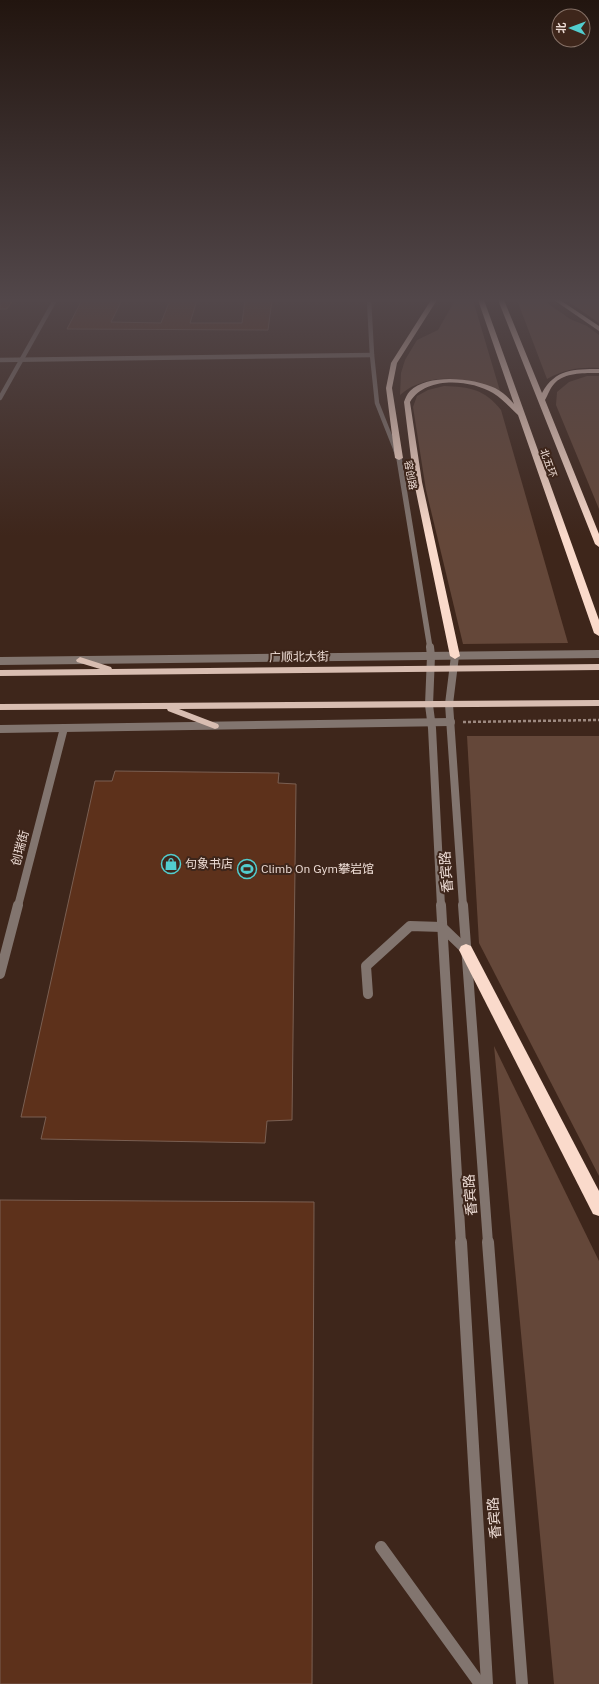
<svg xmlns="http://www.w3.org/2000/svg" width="599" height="1684" font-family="'IBM Plex Sans','Noto Sans SC',sans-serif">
<rect width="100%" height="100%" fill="#3e261b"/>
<g fill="#644739">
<path d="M 453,300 L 473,300 L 500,391 C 475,380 442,373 416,385 C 410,387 405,391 400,395 L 401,373 L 405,360 L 417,340 L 438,330 L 454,302 Z"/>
<path d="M 517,300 L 543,300 L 570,319 L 587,326 L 599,335 L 599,368 C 579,367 565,369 547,379 Z"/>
<polygon points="566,300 599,300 599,323"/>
<polygon points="587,376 599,376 599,509 556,405 557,392 569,382"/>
<path d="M 444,386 C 470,387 484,389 501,410 L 568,643 L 463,644 L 426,490 L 413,407 L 417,396 L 428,390 Z"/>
<polygon points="467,736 599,736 599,1176 479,943"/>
<polygon points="494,1046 599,1261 599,1684 554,1684"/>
</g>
<g fill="#5d311b" stroke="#7a5f52">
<polygon points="0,300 13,300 7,309 0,309"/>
<polygon points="82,300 122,300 111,322 161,323 170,300 197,300 190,323 242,323 245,300 272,300 268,330 67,329"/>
<polygon points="115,771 279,773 278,783 296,784 292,1120 267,1121 265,1143 41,1139 46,1117 21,1117 95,781 112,781"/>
<polygon points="0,1200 314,1202 312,1684 0,1684"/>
</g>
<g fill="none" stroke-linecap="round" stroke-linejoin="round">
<polyline stroke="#9d8980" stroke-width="2.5" stroke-dasharray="3 2" stroke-linecap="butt" points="463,722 599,720"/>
<polyline stroke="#82756f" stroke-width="10" points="368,994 366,966 410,926 442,927"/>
<polyline stroke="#82756f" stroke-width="12" points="381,1547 480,1684"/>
<polyline stroke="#82756f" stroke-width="8" points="18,906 64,728"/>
<polyline stroke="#82756f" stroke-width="10" points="0,974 18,905"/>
<g stroke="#82756f" stroke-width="4.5">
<polyline points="369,300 372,355 377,403 396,451"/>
<polyline points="0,360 372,355"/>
<polyline points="0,398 55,300"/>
</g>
<polyline stroke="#82756f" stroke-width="5.5" points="396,450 399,458 430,648"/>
<g stroke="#82756f" stroke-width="8">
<polyline points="430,647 431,656 429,705 432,728 441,906"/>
<polyline points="455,656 449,704 463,906"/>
<polyline points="0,661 599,654"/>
<polyline points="0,729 451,722"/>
</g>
<g stroke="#82756f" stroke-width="10">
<polyline points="441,905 461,1243"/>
<polyline points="463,905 488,1243"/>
<polyline points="442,927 466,950"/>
</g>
<g stroke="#82756f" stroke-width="12">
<polyline points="461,1242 487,1684"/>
<polyline points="488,1242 522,1684"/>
</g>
<g fill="#d8bdb1" fill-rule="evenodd">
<polygon points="80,657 111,667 112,669 599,664 599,670 0,676 0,670 100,669 77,662 76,660"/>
<polygon points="599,700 599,706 179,709 218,724 219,726 218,728 215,729 168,711 167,709 0,710 0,704"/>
</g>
<g fill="#fadacb" fill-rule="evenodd">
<polygon points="431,300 437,300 397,363 392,388 403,458 399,460 395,458 386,388 391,363"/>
<path d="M 478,300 L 484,300 L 599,620 L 599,636 L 594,633 L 518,415 C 510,408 502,398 493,393 C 470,379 425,376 410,402 L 422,482 L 460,656 L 455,659 L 450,656 L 414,482 L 404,402 C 405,399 407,394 410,391 C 428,373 474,378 495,388 C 503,392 509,398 514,404 Z"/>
<path d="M 498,300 L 504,300 L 542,393 C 555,369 574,369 599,369 L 599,373 C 585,373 564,372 554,384 C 550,388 548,395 545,400 L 599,534 L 599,547 L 595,544 Z"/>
<polygon points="554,300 560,300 599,326 599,331"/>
<polygon points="466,944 471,946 599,1191 599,1216 593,1214 461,954 459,950 461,946"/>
</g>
</g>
<linearGradient id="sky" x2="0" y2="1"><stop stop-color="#22150f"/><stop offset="0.56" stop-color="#52474a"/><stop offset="1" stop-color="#52474a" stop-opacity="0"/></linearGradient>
<rect width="599" height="536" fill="url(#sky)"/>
<defs>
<symbol id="shop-ring" viewBox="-11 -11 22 22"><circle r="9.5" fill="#3e261b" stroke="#52cdce" stroke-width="1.5"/><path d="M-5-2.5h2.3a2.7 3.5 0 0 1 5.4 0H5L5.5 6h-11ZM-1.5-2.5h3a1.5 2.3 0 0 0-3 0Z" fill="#52cdce"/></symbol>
<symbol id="stadium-ring" viewBox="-11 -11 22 22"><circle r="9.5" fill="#3e261b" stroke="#52cdce" stroke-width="1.5"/><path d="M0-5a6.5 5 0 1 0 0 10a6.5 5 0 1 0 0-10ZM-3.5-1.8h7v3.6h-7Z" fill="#52cdce"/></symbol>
</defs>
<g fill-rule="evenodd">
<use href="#shop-ring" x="160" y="853" width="22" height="22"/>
<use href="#stadium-ring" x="236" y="858" width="22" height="22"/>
</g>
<g text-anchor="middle" stroke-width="4" stroke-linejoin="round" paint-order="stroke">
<g font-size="10" fill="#efded7" stroke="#3e261b">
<text transform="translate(549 463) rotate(70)" y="4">北五环</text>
<text transform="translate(411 475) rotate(80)" y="4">容创路</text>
</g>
<g font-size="12" fill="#efded7" stroke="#3e261b">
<text transform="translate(299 657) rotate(-1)" y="4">广顺北大街</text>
<text transform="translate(20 848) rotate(-75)" y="4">创瑞街</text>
</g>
<g font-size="12" fill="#efded7" stroke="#3e261b" text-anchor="start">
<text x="185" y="868">句象书店</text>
<text x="261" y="873">Climb On Gym攀岩馆</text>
</g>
<g font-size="14" fill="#efded7" stroke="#3e261b">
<text transform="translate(446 872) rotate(-94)" y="5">香宾路</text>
<text transform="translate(470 1195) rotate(-94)" y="5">香宾路</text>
<text transform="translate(494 1518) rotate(-94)" y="5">香宾路</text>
</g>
</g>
<g transform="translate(571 28) rotate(271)"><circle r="19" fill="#3e261b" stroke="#857066"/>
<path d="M0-3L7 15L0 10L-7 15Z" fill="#52cdce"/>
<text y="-6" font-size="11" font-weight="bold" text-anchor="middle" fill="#efded7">北</text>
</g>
</svg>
